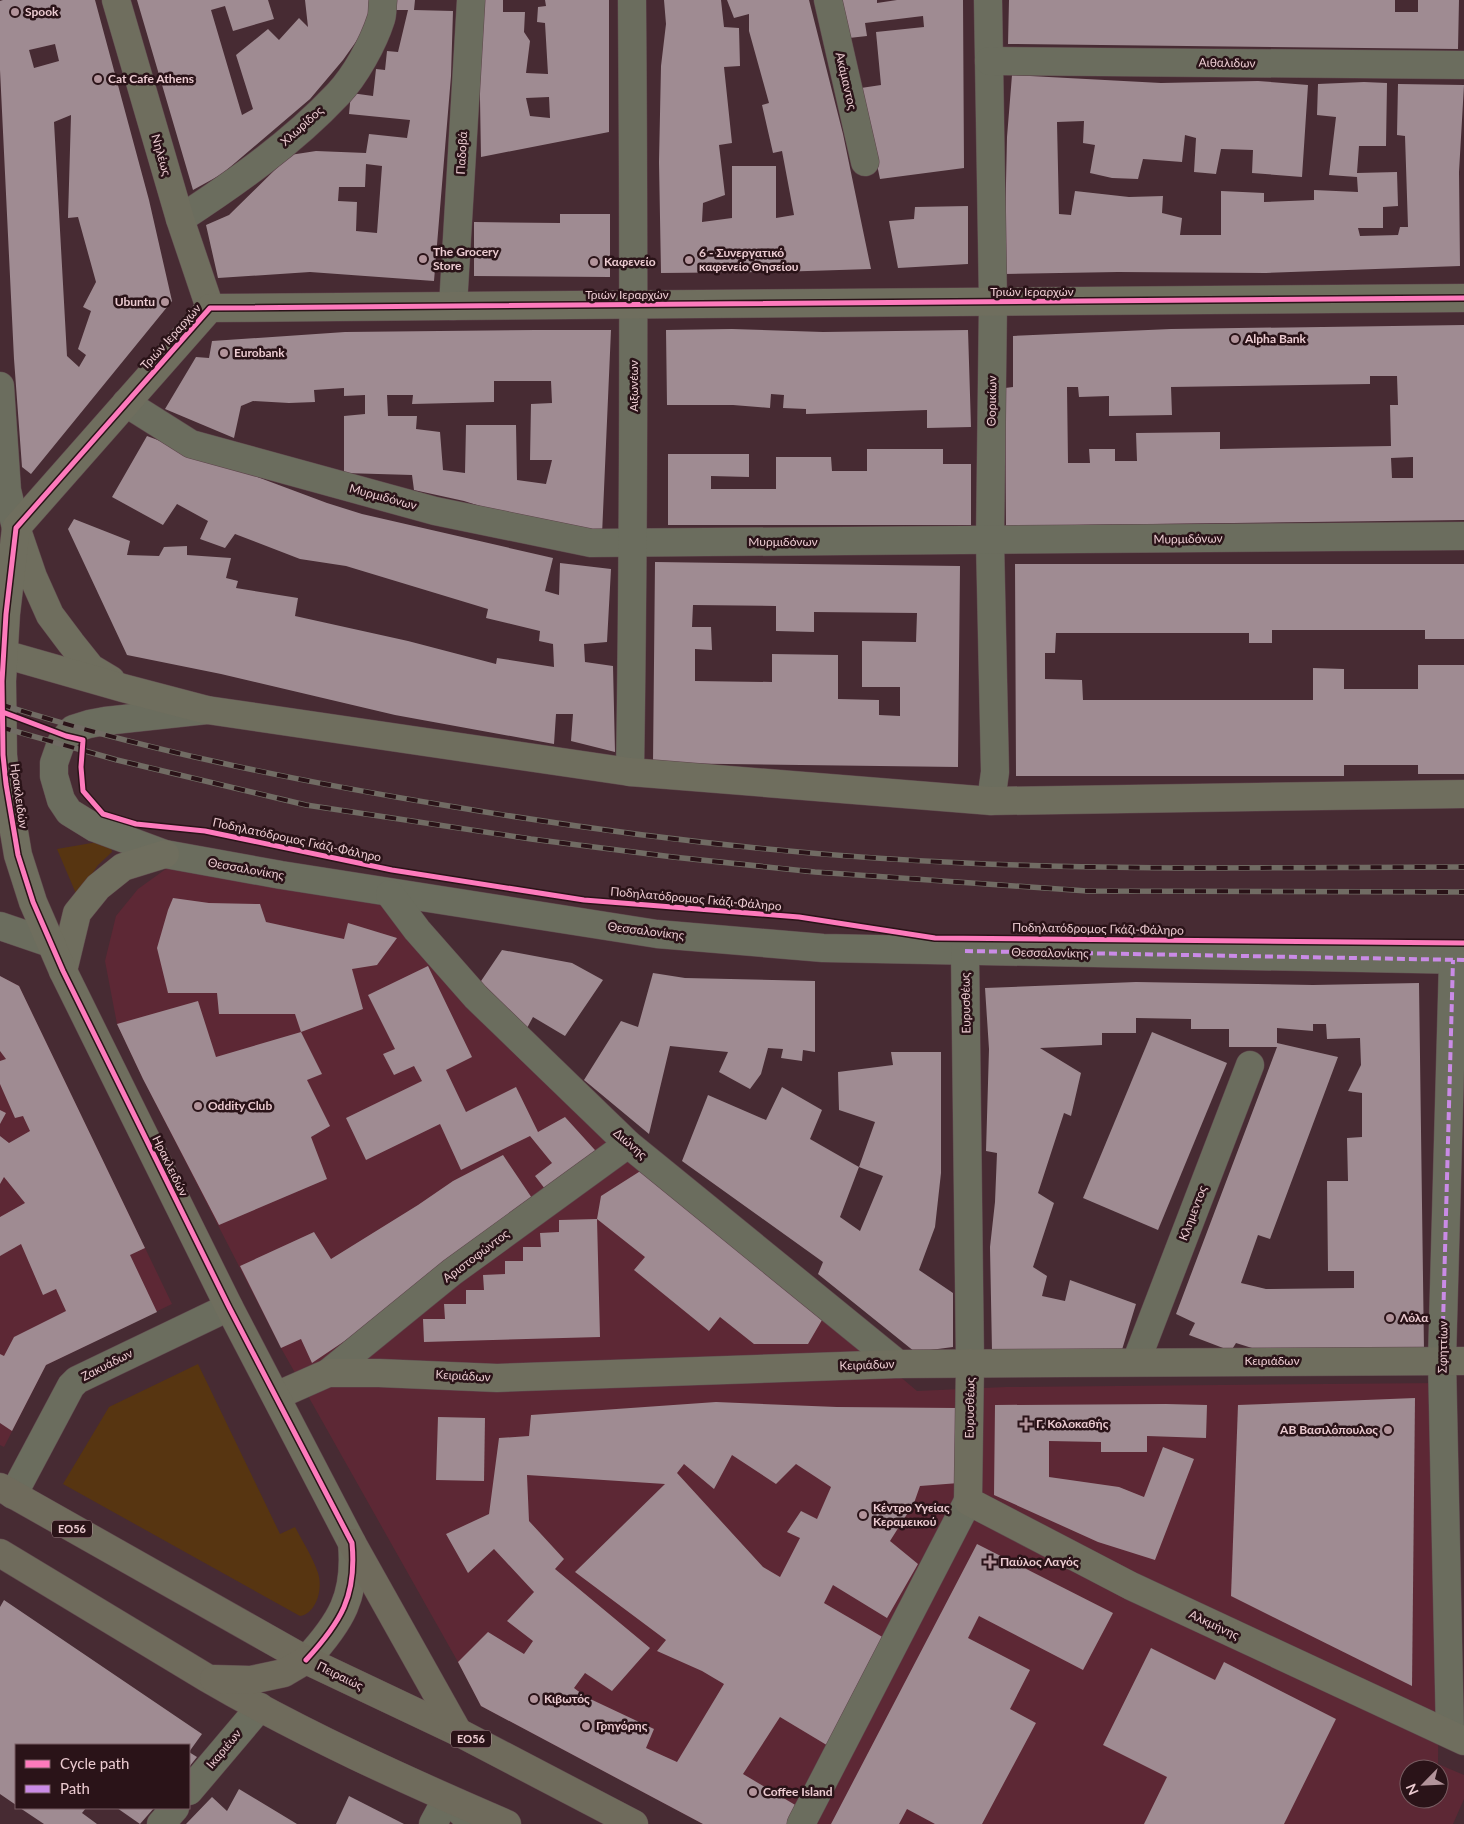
<svg xmlns="http://www.w3.org/2000/svg" width="1464" height="1824" font-family="Lato,sans-serif">
<rect width="100%" height="100%" fill="#472b33"/>
<g fill="#5d2835" fill-rule="evenodd">
<path d="M 170,866 L 384,904 L 653,1167 L 917,1391 L 1006,1387 L 1442,1383 L 1438,1764 L 1464,1775 L 1464,1799 L 1453,1824 L 703,1824 L 481,1706 L 458,1662 L 281,1348 L 143,1079 L 117,1024 L 105,961 L 116,916 L 138,889 ZM 1409,1769 L 1439,1769 L 1439,1799 L 1409,1799 Z"/>
<polygon points="0,976 19,986 172,1304 46,1365 4,1447 0,1445"/>
</g>
<g fill="#573511">
<polygon points="109,840 112,852 98,865 77,896 57,849"/>
<path d="M 198,1364 L 280,1534 L 295,1527 C 303,1542 313,1558 318,1573 C 323,1588 317,1613 300,1616 L 63,1484 L 109,1407 Z"/>
</g>
<g fill="#9f8b92" fill-rule="evenodd">
<path d="M 3,0 L 95,0 L 149,200 L 172,301 L 31,474 L 22,467 L 14,359 L 0,70 L 0,1 ZM 55,44 L 59,61 L 34,68 L 29,50 ZM 71,115 L 68,218 L 78,217 L 96,282 L 83,307 L 91,311 L 78,349 L 86,355 L 79,367 L 67,356 L 54,122 Z"/>
<polygon points="137,0 268,0 274,19 233,31 225,6 211,10 242,115 253,109 236,55 268,29 279,40 299,18 308,27 305,0 370,0 369,12 360,36 343,60 310,99 222,174 193,190"/>
<path d="M 393,0 L 415,0 L 414,10 L 453,11 L 451,76 L 434,281 L 310,272 L 218,278 L 206,225 L 229,215 L 290,155 L 316,151 L 366,153 L 369,134 L 407,138 L 410,120 L 349,114 L 351,93 L 373,96 L 376,69 L 385,70 L 387,51 L 398,52 L 408,10 L 393,10 ZM 366,164 L 382,166 L 377,233 L 356,231 L 357,202 L 338,201 L 339,187 L 365,187 Z"/>
<path d="M 481,0 L 503,0 L 503,12 L 525,12 L 524,32 L 530,41 L 526,73 L 548,74 L 545,23 L 537,22 L 538,7 L 546,6 L 545,0 L 609,0 L 609,132 L 481,157 L 479,41 ZM 549,97 L 550,118 L 530,116 L 526,98 Z"/>
<polygon points="664,0 721,0 724,27 739,28 740,66 724,67 732,143 719,145 725,195 703,203 702,222 732,218 732,166 776,166 776,218 794,215 782,151 773,153 762,105 769,103 749,31 749,14 734,18 727,0 809,0 843,134 871,269 776,272 661,273 659,162 661,66 666,24"/>
<polygon points="842,0 877,0 877,3 897,0 963,0 964,168 880,179 861,88 881,85 876,32 924,27 923,16 865,23 867,36 849,38"/>
<polygon points="1009,0 1395,0 1395,12 1418,12 1418,0 1459,0 1458,49 1008,44"/>
<polygon points="1012,75 1161,83 1258,81 1308,85 1302,177 1252,173 1253,150 1221,149 1216,174 1194,172 1196,138 1185,135 1182,162 1143,159 1138,179 1112,178 1090,173 1095,145 1083,143 1084,121 1057,122 1059,214 1071,215 1075,191 1129,197 1163,196 1162,213 1182,218 1180,235 1221,235 1221,191 1264,193 1264,202 1314,200 1314,190 1358,192 1357,177 1329,175 1336,117 1317,115 1318,84 1364,82 1387,83 1386,146 1359,146 1357,173 1397,172 1398,206 1383,207 1383,228 1358,228 1360,236 1398,235 1400,227 1408,227 1405,136 1397,135 1398,84 1464,85 1459,172 1460,266 1266,273 1118,272 1004,274 1007,137"/>
<polygon points="968,206 968,264 898,268 889,221 914,219 915,207"/>
<polygon points="560,214 610,214 610,277 474,276 474,222 560,223"/>
<path d="M 1464,325 L 1464,520 L 1006,526 L 1005,388 L 1013,387 L 1013,336 L 1171,329 ZM 1370,376 L 1397,376 L 1398,405 L 1390,405 L 1391,446 L 1220,449 L 1220,432 L 1136,433 L 1137,461 L 1115,461 L 1115,449 L 1089,449 L 1090,463 L 1068,463 L 1067,387 L 1078,387 L 1079,397 L 1109,396 L 1109,416 L 1172,415 L 1171,387 L 1370,384 ZM 1413,457 L 1413,478 L 1392,478 L 1391,458 Z"/>
<polygon points="732,329 823,332 968,330 971,427 927,428 927,410 806,414 806,409 783,408 784,395 771,394 770,408 733,405 667,405 666,330"/>
<path d="M 536,330 L 611,330 L 602,535 L 515,517 L 464,501 L 414,490 L 412,475 L 344,473 L 344,416 L 365,414 L 365,395 L 344,396 L 344,388 L 314,390 L 315,402 L 289,403 L 253,401 L 241,406 L 234,438 L 165,409 L 196,357 L 209,358 L 212,341 L 345,332 ZM 494,381 L 551,381 L 552,403 L 531,404 L 530,460 L 552,460 L 546,484 L 517,480 L 516,425 L 466,425 L 465,473 L 443,470 L 440,432 L 416,429 L 417,416 L 388,416 L 387,395 L 413,395 L 412,404 L 494,402 Z"/>
<polygon points="147,436 327,503 362,514 553,558 545,591 559,595 560,563 611,569 607,642 584,644 585,662 613,666 615,752 571,741 573,714 556,714 554,744 395,715 221,674 127,655 68,529 74,519 130,541 127,555 159,556 164,547 187,546 187,555 231,558 226,578 238,581 236,588 298,598 295,616 408,641 496,664 497,658 554,667 553,644 539,641 540,631 486,618 488,609 346,566 300,559 235,534 225,548 200,539 208,521 177,504 163,525 112,497"/>
<polygon points="867,449 943,449 943,464 971,464 971,525 668,525 668,454 749,454 749,477 711,476 711,489 776,489 776,457 831,457 832,471 867,471"/>
<path d="M 655,562 L 960,566 L 958,767 L 653,763 ZM 693,605 L 776,606 L 776,631 L 814,632 L 814,612 L 917,613 L 916,642 L 862,641 L 862,687 L 900,687 L 900,716 L 879,715 L 879,700 L 838,699 L 838,655 L 772,654 L 772,682 L 695,681 L 695,649 L 712,650 L 711,627 L 692,627 Z"/>
<polygon points="1015,564 1464,564 1464,639 1425,639 1425,630 1272,630 1272,643 1249,643 1249,633 1056,633 1055,653 1045,653 1045,679 1082,680 1083,700 1313,700 1313,668 1344,669 1344,689 1418,689 1418,665 1464,665 1464,774 1418,774 1418,765 1344,765 1344,776 1016,776"/>
<polygon points="173,898 209,903 260,904 266,922 344,939 348,923 397,938 377,965 352,969 363,1009 301,1032 295,1014 219,1014 217,993 168,993 157,948 168,910"/>
<polygon points="502,950 572,963 603,980 565,1036 533,1017 527,1028 477,987"/>
<polygon points="428,966 472,1057 446,1070 466,1112 516,1087 538,1132 565,1117 604,1160 552,1198 535,1176 552,1163 530,1136 461,1170 440,1124 366,1160 346,1118 422,1081 414,1066 394,1075 383,1054 395,1049 368,995"/>
<polygon points="653,973 685,978 815,981 815,1052 803,1050 802,1061 781,1058 783,1049 768,1048 761,1074 750,1089 719,1072 728,1052 670,1046 649,1134 584,1080 621,1021 638,1027"/>
<polygon points="0,976 19,986 145,1248 130,1255 157,1312 46,1365 12,1431 0,1423 0,1354 4,1356 14,1337 66,1311 56,1289 43,1295 21,1244 0,1256 0,1217 25,1203 4,1177 0,1184 0,1136 9,1143 30,1131 23,1116 15,1118 0,1084 0,1061 6,1059 0,1051"/>
<path d="M 1136,982 L 1313,985 L 1419,983 L 1424,1351 L 1268,1353 L 1236,1343 L 1231,1351 L 1189,1335 L 1195,1323 L 1176,1314 L 1277,1047 L 1229,1047 L 1229,1029 L 1191,1029 L 1191,1019 L 1136,1018 L 1136,1033 L 1102,1033 L 1102,1045 L 1040,1048 L 1081,1073 L 1071,1116 L 1064,1113 L 1038,1193 L 1054,1203 L 1033,1267 L 1047,1276 L 1042,1296 L 1065,1301 L 1070,1280 L 1136,1304 L 1121,1353 L 992,1351 L 990,1247 L 995,1202 L 997,1153 L 986,1151 L 989,1049 L 985,988 ZM 1313,1024 L 1326,1024 L 1327,1039 L 1360,1038 L 1361,1065 L 1348,1091 L 1362,1093 L 1362,1137 L 1347,1138 L 1348,1181 L 1327,1181 L 1328,1271 L 1354,1271 L 1354,1288 L 1266,1289 L 1241,1283 L 1258,1235 L 1270,1239 L 1338,1057 L 1277,1043 L 1277,1028 L 1313,1031 Z"/>
<polygon points="198,1001 216,1057 301,1032 322,1074 307,1080 330,1126 311,1137 327,1179 219,1225 143,1079 117,1024"/>
<polygon points="1152,1032 1227,1063 1158,1230 1083,1198"/>
<polygon points="891,1052 941,1052 941,1173 935,1227 919,1270 953,1293 953,1347 915,1352 818,1274 823,1262 682,1161 708,1095 766,1120 782,1087 822,1110 810,1139 859,1167 840,1217 860,1231 883,1176 859,1167 875,1122 839,1110 838,1072 893,1065"/>
<polygon points="0,1110 6,1113 0,1124"/>
<polygon points="503,1155 538,1207 459,1264 312,1363 301,1339 281,1348 240,1266 314,1232 331,1259 418,1205 453,1181"/>
<polygon points="642,1170 822,1320 808,1344 754,1344 720,1317 709,1331 634,1270 645,1257 597,1219 601,1196"/>
<polygon points="597,1219 600,1337 424,1342 423,1319 445,1319 444,1304 466,1304 466,1290 484,1290 483,1275 505,1274 505,1261 523,1261 523,1247 541,1247 540,1233 559,1232 559,1220"/>
<polygon points="1415,1398 1412,1686 1231,1596 1238,1405"/>
<path d="M 716,1402 L 837,1407 L 956,1408 L 959,1483 L 920,1486 L 914,1503 L 890,1541 L 918,1564 L 887,1618 L 833,1585 L 824,1603 L 891,1642 L 830,1747 L 780,1717 L 743,1774 L 802,1809 L 794,1824 L 703,1824 L 481,1706 L 458,1662 L 488,1632 L 524,1654 L 533,1641 L 507,1621 L 534,1592 L 494,1549 L 468,1573 L 446,1534 L 489,1514 L 499,1438 L 529,1436 L 531,1415 ZM 732,1455 L 776,1484 L 796,1464 L 831,1487 L 817,1519 L 801,1511 L 787,1532 L 800,1538 L 780,1577 L 763,1567 L 677,1473 L 684,1464 L 714,1489 ZM 527,1475 L 665,1484 L 575,1572 L 666,1640 L 657,1651 L 702,1671 L 724,1684 L 677,1762 L 646,1748 L 654,1729 L 586,1697 L 574,1688 L 585,1673 L 612,1691 L 650,1648 L 555,1569 L 564,1559 L 529,1521 Z"/>
<polygon points="1166,1404 1207,1405 1206,1438 1147,1436 1147,1452 1101,1452 1101,1442 1049,1441 1049,1477 1119,1487 1144,1497 1163,1447 1194,1459 1155,1560 1098,1542 994,1495 995,1405"/>
<polygon points="438,1417 485,1418 484,1481 436,1480"/>
<polygon points="977,1544 1113,1613 1083,1670 979,1616 968,1638 1030,1670 1010,1709 1036,1723 982,1824 935,1824 907,1809 899,1824 831,1824"/>
<polygon points="4,1600 202,1734 189,1752 197,1757 189,1767 189,1745 16,1745 16,1805 0,1794 0,1607"/>
<polygon points="1151,1648 1215,1680 1224,1662 1336,1719 1284,1824 1144,1824 1167,1777 1103,1745"/>
<polygon points="239,1789 297,1824 186,1824 212,1797 227,1811"/>
<polygon points="349,1796 404,1824 336,1824"/>
<polygon points="20,1808 86,1808 82,1813 97,1824 44,1824"/>
<polygon points="117,1808 154,1808 140,1824"/>
</g>
<g fill="none" stroke-linecap="round" stroke-linejoin="round">
<defs>
<g id="street">
<polyline points="828,0 865,162"/>
<polyline points="988,0 993,302 990,541 995,772 991,801"/>
<polyline points="989,61 1464,65"/>
<path d="M 180,219 C 235,183 292,143 338,94 C 355,76 373,44 381,19 C 383,13 382,6 383,0"/>
<polyline points="453,306 471,0"/>
<polyline points="0,386 7,490 16,528"/>
<polyline points="126,403 191,444 435,511 591,543 1464,536"/>
<polyline points="207,710 105,721 89,724 73,729 61,743 54,763 54,776 61,800 69,812 95,828 165,854 281,875 657,934 823,948 1464,960"/>
<path d="M 630,772 C 634,515 634,257 632,0"/>
<polyline points="390,894 417,930 476,997 628,1144 898,1364"/>
<polyline points="0,926 50,943"/>
<polyline points="965,951 970,1363"/>
<polyline points="1136,1362 1250,1065"/>
<polyline points="328,1373 452,1272 628,1144"/>
<polyline points="13,1495 71,1386 77,1380 229,1307"/>
<polyline points="1450,1734 1442,1360 1453,960"/>
<polyline points="189,1791 260,1707"/>
<polyline points="161,1824 175,1808"/>
<polyline points="433,1824 447,1798 464,1815"/>
<polyline points="801,1824 968,1501"/>
</g>
<g id="secondary">
<polyline points="116,0 180,219 210,308"/>
<polyline points="19,536 33,577 50,615 71,643 91,668 111,680"/>
<polyline points="0,653 123,688 207,710 630,772 991,801 1464,794"/>
<polyline points="63,971 77,913 98,887 123,867 165,854"/>
<polyline points="970,1363 968,1501 1131,1586 1464,1741"/>
<polyline points="276,1396 328,1373 379,1373 497,1378 898,1364 1464,1361"/>
<path d="M 306,1660 C 341,1622 357,1596 352,1543 L 229,1307 L 63,971 L 33,902 L 18,855 L 6,784 L 3,755 L 2,681 L 6,614 L 16,528 L 210,308 L 1464,298"/>
</g>
<g id="primary">
<polyline points="0,1487 306,1660 458,1732 634,1824"/>
<polyline points="352,1543 458,1732"/>
<path d="M 0,1553 C 69,1594 138,1637 207,1678 C 303,1734 405,1780 507,1824"/>
<polyline points="214,1679 251,1680 284,1673 306,1660"/>
</g>
</defs>
<use href="#street" stroke="#5f474d" stroke-width="29"/>
<use href="#secondary" stroke="#5f474d" stroke-width="29"/>
<use href="#primary" stroke="#5f474d" stroke-width="29"/>
<use href="#street" stroke="#6b6d5e" stroke-width="28"/>
<use href="#secondary" stroke="#6f6e5e" stroke-width="28"/>
<use href="#primary" stroke="#6f6b5c" stroke-width="28"/>
<defs>
<g id="rail">
<path d="M 0,704 C 147,751 297,781 449,806 C 620,835 793,856 966,863 C 1132,871 1298,867 1464,867"/>
<polyline points="0,727 117,760 306,805 531,839 673,857 815,872 1087,891 1464,892"/>
</g>
</defs>
<use href="#rail" stroke="#716c64" stroke-width="5.5"/>
<use href="#rail" stroke="#2a1318" stroke-width="4" stroke-dasharray="11" stroke-linecap="butt"/>
<g stroke="#ca8be6" stroke-width="4" stroke-dasharray="8 4" stroke-linecap="butt">
<polyline points="965,951 1464,960"/>
<polyline points="1442,1360 1453,960"/>
</g>
<defs>
<g id="cycleway">
<polyline points="0,711 66,736 83,740 81,767 83,791 103,814 136,824 205,831 392,870 584,900 799,917 935,938 1464,943"/>
<path d="M 306,1660 C 341,1622 357,1596 352,1543 L 229,1307 L 63,971 L 33,902 L 18,855 L 6,784 L 3,755 L 2,681 L 6,614 L 16,528 L 210,308 L 1464,298"/>
</g>
</defs>
<use href="#cycleway" stroke="#2a1318" stroke-width="8"/>
<use href="#cycleway" stroke="#fd7abc" stroke-width="5"/>
</g>
<g fill="#b2939a" stroke="#2a1318" stroke-width="2">
<circle cx="15" cy="12" r="5"/>
<circle cx="98" cy="79" r="5"/>
<circle cx="423" cy="259" r="5"/>
<circle cx="689" cy="260" r="5"/>
<circle cx="594" cy="262" r="5"/>
<circle cx="165" cy="302" r="5"/>
<circle cx="1235" cy="339" r="5"/>
<circle cx="224" cy="353" r="5"/>
<circle cx="198" cy="1106" r="5"/>
<circle cx="1390" cy="1318" r="5"/>
<path d="M1023.5 1416.5h5v5h5v5h-5v5h-5v-5h-5v-5h5z"/>
<circle cx="1388" cy="1430" r="5"/>
<circle cx="863" cy="1515" r="5"/>
<path d="M987.5 1554.5h5v5h5v5h-5v5h-5v-5h-5v-5h5z"/>
<circle cx="534" cy="1699" r="5"/>
<circle cx="586" cy="1726" r="5"/>
<circle cx="753" cy="1792" r="5"/>
</g>
<g text-anchor="middle" stroke-width="5" stroke-linejoin="round" paint-order="stroke">
<g fill="#2a1318" stroke="#b2949a" stroke-width="1">
<rect x="52" y="1520.5" width="40" height="17" rx="4"/>
<rect x="451" y="1730.5" width="40" height="17" rx="4"/>
</g>
<g font-size="11" font-weight="bold" fill="#eccbd1">
<text x="72" y="1533">ΕΟ56</text>
<text x="471" y="1743">ΕΟ56</text>
</g>
<g font-size="12" font-weight="bold" fill="#eccbd1" stroke="#2a1318" text-anchor="start">
<text x="25" y="16">Spook</text>
<text x="108" y="83">Cat Cafe Athens</text>
<text x="433" y="256">The Grocery<tspan x="433" dy="14">Store</tspan></text>
<text x="699" y="257">6 - Συνεργατικό<tspan x="699" dy="14">καφενείο Θησείου</tspan></text>
<text x="604" y="266">Καφενείο</text>
<text x="155" y="306" text-anchor="end">Ubuntu</text>
<text x="1245" y="343">Alpha Bank</text>
<text x="234" y="357">Eurobank</text>
<text x="208" y="1110">Oddity Club</text>
<text x="1400" y="1322">Λόλα</text>
<text x="1036" y="1428">Γ. Κολοκαθής</text>
<text x="1378" y="1434" text-anchor="end">ΑΒ Βασιλόπουλος</text>
<text x="873" y="1512">Κέντρο Υγείας<tspan x="873" dy="14">Κεραμεικού</tspan></text>
<text x="1000" y="1566">Παύλος Λαγός</text>
<text x="544" y="1703">Κιβωτός</text>
<text x="596" y="1730">Γρηγόρης</text>
<text x="763" y="1796">Coffee Island</text>
</g>
<g font-size="12" fill="#eccbd1" stroke="#2a1318">
<text transform="translate(1227 63) rotate(1)" y="4">Αιθαλιδων</text>
<text transform="translate(846 81) rotate(77)" y="4">Ακάμαντος</text>
<text transform="translate(302 126) rotate(-42)" y="4">Χλωρίδος</text>
<text transform="translate(462 153) rotate(-87)" y="4">Παδοβά</text>
<text transform="translate(161 155) rotate(74)" y="4">Νηλέως</text>
<text x="1032" y="296">Τριών Ιεραρχών</text>
<text x="627" y="299">Τριών Ιεραρχών</text>
<text transform="translate(171 337) rotate(-48)" y="4">Τριών Ιεραρχών</text>
<text transform="translate(634 386) rotate(-90)" y="4">Αιξωνέων</text>
<text transform="translate(992 401) rotate(-89)" y="4">Θορικίων</text>
<text transform="translate(383 497) rotate(15)" y="4">Μυρμιδόνων</text>
<text transform="translate(1188 539) rotate(-1)" y="4">Μυρμιδόνων</text>
<text x="783" y="546">Μυρμιδόνων</text>
<text transform="translate(19 796) rotate(82)" y="4">Ηρακλειδών</text>
<text transform="translate(297 840) rotate(12)" y="4">Ποδηλατόδρομος Γκάζι-Φάληρο</text>
<text transform="translate(246 869) rotate(10)" y="4">Θεσσαλονίκης</text>
<text transform="translate(696 899) rotate(5)" y="4">Ποδηλατόδρομος Γκάζι-Φάληρο</text>
<text transform="translate(1098 929) rotate(1)" y="4">Ποδηλατόδρομος Γκάζι-Φάληρο</text>
<text transform="translate(646 931) rotate(7)" y="4">Θεσσαλονίκης</text>
<text transform="translate(1050 953) rotate(1)" y="4">Θεσσαλονίκης</text>
<text transform="translate(966 1003) rotate(-91)" y="4">Ευρυσθέως</text>
<text transform="translate(630 1144) rotate(41)" y="4">Διώνης</text>
<text transform="translate(170 1166) rotate(64)" y="4">Ηρακλειδών</text>
<text transform="translate(1193 1213) rotate(-69)" y="4">Κλημεντος</text>
<text transform="translate(476 1256) rotate(-37)" y="4">Αριστοφώντος</text>
<text transform="translate(1443 1347) rotate(-89)" y="4">Σφηττίων</text>
<text x="1272" y="1365">Κειριάδων</text>
<text transform="translate(107 1365) rotate(-27)" y="4">Ζακυάδων</text>
<text transform="translate(867 1365) rotate(-2)" y="4">Κειριάδων</text>
<text transform="translate(463 1376) rotate(3)" y="4">Κειριάδων</text>
<text transform="translate(970 1408) rotate(-89)" y="4">Ευρυσθέως</text>
<text transform="translate(1214 1625) rotate(25)" y="4">Αλκμήνης</text>
<text transform="translate(340 1676) rotate(26)" y="4">Πειραιώς</text>
<text transform="translate(224 1749) rotate(-50)" y="4">Ικαριέων</text>
</g>
</g>
<rect x="15" y="1744" width="175" height="65" fill="#2a1318" stroke="#785d62"/>
<rect x="25" y="1760" width="25" height="8" fill="#fd7abc" stroke="#785d62"/>
<text x="60" y="1769" font-size="15" fill="#eccbd1">Cycle path</text>
<rect x="25" y="1785" width="25" height="8" fill="#ca8be6" stroke="#785d62"/>
<text x="60" y="1794" font-size="15" fill="#eccbd1">Path</text>
<g transform="translate(1424 1784) rotate(246)"><circle r="24" fill="#2a1318" stroke="#785d62"/>
<path d="M0-4L9 19L0 12L-9 19Z" fill="#b2939a"/>
<text y="-8" font-size="14" font-weight="bold" text-anchor="middle" fill="#eccbd1">N</text>
</g>
</svg>
